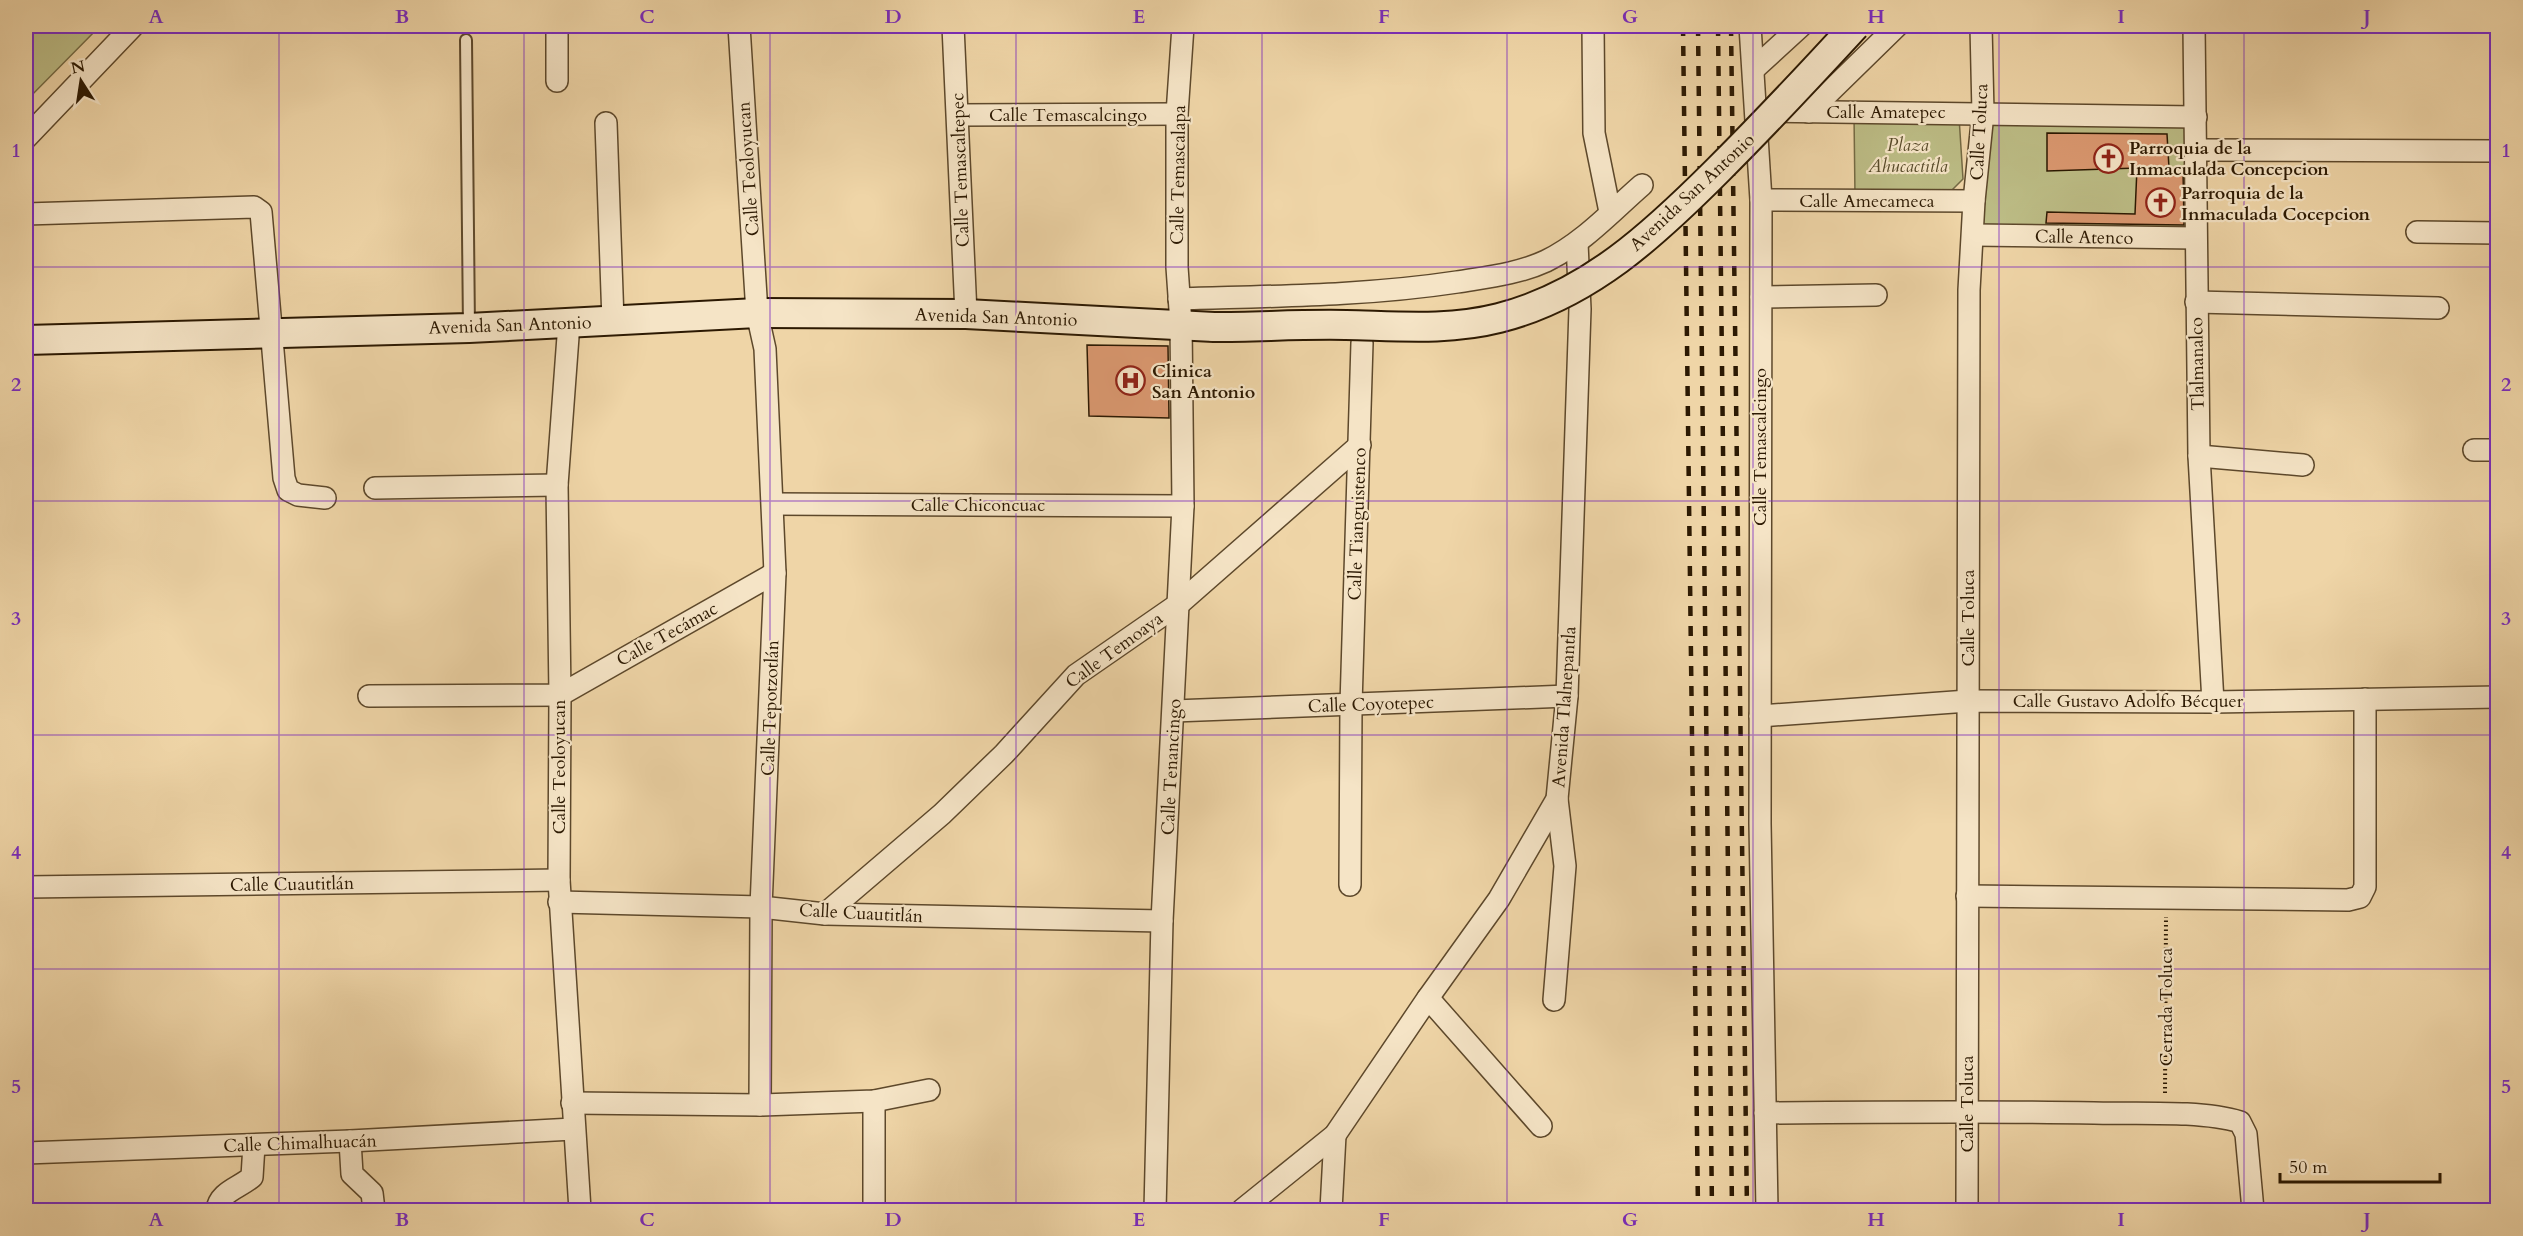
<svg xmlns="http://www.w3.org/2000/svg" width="2523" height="1236" font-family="Cardo,serif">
<rect width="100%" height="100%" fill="#efd5a7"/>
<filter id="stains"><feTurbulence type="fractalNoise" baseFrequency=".00333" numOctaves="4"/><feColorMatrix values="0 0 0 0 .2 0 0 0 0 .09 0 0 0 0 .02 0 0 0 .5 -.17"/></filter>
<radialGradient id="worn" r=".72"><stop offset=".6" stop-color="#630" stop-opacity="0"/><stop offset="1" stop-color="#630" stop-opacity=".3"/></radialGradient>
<g fill="#bcbc85" stroke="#746a44" stroke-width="1.5">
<polygon points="26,26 100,26 26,101"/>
<polygon points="1854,115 1959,117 1963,179 1948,194 1855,196"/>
<polygon points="2190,117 2185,238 1973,231 1988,118"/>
</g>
<g fill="#da9870" stroke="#2c1902" stroke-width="1.5">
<polygon points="2047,133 2167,134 2169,168 2183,169 2184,225 2046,223 2047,212 2135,214 2137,168 2047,171"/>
<polygon points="1087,345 1168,346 1169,418 1089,416"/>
</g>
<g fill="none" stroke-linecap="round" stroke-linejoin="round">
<defs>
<polyline id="lane" points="466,40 469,328"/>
<g id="street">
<polyline points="739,26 757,313 765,349 775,573 761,907 760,1105"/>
<polyline points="953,26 966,314"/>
<polyline points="1593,26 1594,133 1610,212"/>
<polyline points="1750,26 1761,200 1760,824 1767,1210"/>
<polyline points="2194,26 2199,456 2213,702"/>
<polyline points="1754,69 1801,26"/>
<polyline points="557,81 557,26"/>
<polyline points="1766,111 2196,117"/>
<polyline points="1809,112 1897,26"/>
<polyline points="958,115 1177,114"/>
<polyline points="606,123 613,321"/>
<polyline points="26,138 133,26"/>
<polyline points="2196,150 2498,151"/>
<polyline points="1761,200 1974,201"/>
<polyline points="26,214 254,207 261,212 284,478 288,490 298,495 325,498"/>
<polyline points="2417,232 2498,233"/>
<polyline points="1974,235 2195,238"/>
<polyline points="1761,297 1876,295"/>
<path d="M 1179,299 C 1272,296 1365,296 1457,282 C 1487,277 1518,274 1546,261 C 1583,243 1611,212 1642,185"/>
<polyline points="2196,302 2438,308"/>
<polyline points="569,323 557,485 560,695 559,880 580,1210"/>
<polyline points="2474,450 2498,450"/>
<polyline points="2199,456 2303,465"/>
<polyline points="375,488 557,485"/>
<polyline points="773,504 1183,506"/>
<polyline points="369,696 560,695 775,573"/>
<polyline points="1174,711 1567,696"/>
<polyline points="1760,716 1968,701 2213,702 2498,697"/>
<polyline points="1350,885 1351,705 1362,343"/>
<polyline points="26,887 559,880"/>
<polyline points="1967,896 2348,900 2360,897 2365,887 2365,699"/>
<polyline points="559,902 761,907 825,914 1162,921"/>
<polyline points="825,914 942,814 1004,754 1076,675 1180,603 1360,445"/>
<polyline points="1428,998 1541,1126"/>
<polyline points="1554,1000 1565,866 1557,799"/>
<polyline points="572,1103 760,1105 874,1101 929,1090"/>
<path d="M 1765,1113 C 1875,1112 1984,1111 2094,1113 C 2136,1114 2201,1110 2240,1122 L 2246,1134 L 2253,1210"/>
<polyline points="350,1141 352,1174 372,1193 374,1210"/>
<polyline points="26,1153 350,1141 573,1129"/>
<path d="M 217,1210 C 219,1192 239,1188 252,1177 L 254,1145"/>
<polyline points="874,1210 874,1101"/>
<polyline points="1155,1210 1162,921 1183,506 1181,324 1177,267 1177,114 1183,26"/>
<polyline points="1242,1210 1335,1135 1428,998 1499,899 1557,799 1567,696 1580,309 1577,243"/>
<polyline points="1331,1210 1335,1135"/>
<polyline points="1967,1210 1969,290 1974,201 1983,113 1981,26"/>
</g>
<polyline id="secondary" points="26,340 469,328 757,313 966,314 1214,327"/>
</defs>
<use href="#lane" stroke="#5d482b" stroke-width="14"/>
<use href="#street" stroke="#5d482b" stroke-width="24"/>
<use href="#secondary" stroke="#2c1902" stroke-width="32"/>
<polyline stroke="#2c1902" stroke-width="4" stroke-dasharray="1.5 3" stroke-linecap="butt" points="2165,1093 2166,917"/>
<use href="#lane" stroke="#f5e4c6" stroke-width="10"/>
<use href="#street" stroke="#f5e4c6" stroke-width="21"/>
<use href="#secondary" stroke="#f5e4c6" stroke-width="28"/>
<g stroke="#2c1902" stroke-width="4.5" stroke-dasharray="10 10" stroke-linecap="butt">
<polyline points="1683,26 1698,1210"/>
<polyline points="1698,26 1712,1210"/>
<polyline points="1718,26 1732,1210"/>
<polyline points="1731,26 1747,1210"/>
</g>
<defs>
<path id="secondary-bridge" d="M 1214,327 C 1258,327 1302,324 1346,325 C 1397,326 1448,331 1499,318 C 1589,295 1654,234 1718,170 C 1765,123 1810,75 1855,26"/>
</defs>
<use href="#secondary-bridge" stroke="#2c1902" stroke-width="32" stroke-linecap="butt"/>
<use href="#secondary-bridge" stroke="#f5e4c6" stroke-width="28"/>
</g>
<path fill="none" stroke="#7b2cbf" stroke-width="1.5" stroke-opacity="0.55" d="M 279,26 L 279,1210M 524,26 L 524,1210M 770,26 L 770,1210M 1016,26 L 1016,1210M 1262,26 L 1262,1210M 1507,26 L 1507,1210M 1753,26 L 1753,1210M 1999,26 L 1999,1210M 2244,26 L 2244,1210M 26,267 L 2498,267M 26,501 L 2498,501M 26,735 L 2498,735M 26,969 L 2498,969"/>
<defs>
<symbol id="church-ring" viewBox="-11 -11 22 22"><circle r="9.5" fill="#f5e4c6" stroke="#8f2418" stroke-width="1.5"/><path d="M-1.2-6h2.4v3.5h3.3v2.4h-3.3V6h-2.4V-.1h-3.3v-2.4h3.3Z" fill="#8f2418"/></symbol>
<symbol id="hospital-ring" viewBox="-11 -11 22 22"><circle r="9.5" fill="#f5e4c6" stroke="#8f2418" stroke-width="1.5"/><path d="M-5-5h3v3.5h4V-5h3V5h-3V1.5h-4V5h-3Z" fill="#8f2418"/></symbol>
</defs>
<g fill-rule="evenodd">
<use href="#church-ring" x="2092" y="142" width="33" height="33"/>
<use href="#church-ring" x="2144" y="186" width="33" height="33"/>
<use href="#hospital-ring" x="1114" y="364" width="33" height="33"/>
</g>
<g text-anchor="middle" stroke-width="4.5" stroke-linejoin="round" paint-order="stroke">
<g font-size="18" fill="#2c1902" stroke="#f5e4c6">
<text x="1886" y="118">Calle Amatepec</text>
<text x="1068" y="121">Calle Temascalcingo</text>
<text transform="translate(1979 132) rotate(-87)" y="6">Calle Toluca</text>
<text transform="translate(748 169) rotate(-94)" y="6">Calle Teoloyucan</text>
<text transform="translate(960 170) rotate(-92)" y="6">Calle Temascaltepec</text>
<text transform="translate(1178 175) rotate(-89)" y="6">Calle Temascalapa</text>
<text transform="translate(1692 192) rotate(-43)" y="6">Avenida San Antonio</text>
<text x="1867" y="207">Calle Amecameca</text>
<text transform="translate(2084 237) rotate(1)" y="6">Calle Atenco</text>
<text transform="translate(996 317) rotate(2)" y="6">Avenida San Antonio</text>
<text transform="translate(510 325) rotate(-2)" y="6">Avenida San Antonio</text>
<text transform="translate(2197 364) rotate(-91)" y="6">Tlalmanalco</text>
<text transform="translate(1760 447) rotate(-90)" y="6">Calle Temascalcingo</text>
<text x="978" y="511">Calle Chiconcuac</text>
<text transform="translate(1357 524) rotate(-88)" y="6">Calle Tianguistenco</text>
<text transform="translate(1968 618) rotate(-90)" y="6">Calle Toluca</text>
<text transform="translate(667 634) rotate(-29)" y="6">Calle Tecámac</text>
<text transform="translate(1114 650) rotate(-36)" y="6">Calle Temoaya</text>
<text x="2128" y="707">Calle Gustavo Adolfo Bécquer</text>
<text transform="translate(1371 704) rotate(-2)" y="6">Calle Coyotepec</text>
<text transform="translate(1564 707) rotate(-86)" y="6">Avenida Tlalnepantla</text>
<text transform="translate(770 708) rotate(-88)" y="6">Calle Tepotzotlán</text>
<text transform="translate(559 767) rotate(-90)" y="6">Calle Teoloyucan</text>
<text transform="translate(1171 767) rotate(-87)" y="6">Calle Tenancingo</text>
<text transform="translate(292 884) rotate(-1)" y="6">Calle Cuautitlán</text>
<text transform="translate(861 913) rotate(3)" y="6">Calle Cuautitlán</text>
<text transform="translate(2166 1007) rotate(-90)" y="6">Cerrada Toluca</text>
<text transform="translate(1967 1104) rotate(-90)" y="6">Calle Toluca</text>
<text transform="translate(300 1143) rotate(-2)" y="6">Calle Chimalhuacán</text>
</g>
<g font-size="18" font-style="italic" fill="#574a29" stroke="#f5e4c6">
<text x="1908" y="151">Plaza<tspan x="1908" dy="21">Ahucactitla</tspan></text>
</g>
<g font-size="18" font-weight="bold" fill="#2c1902" stroke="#f5e4c6" text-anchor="start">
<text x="2129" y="154">Parroquia de la<tspan x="2129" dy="21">Inmaculada Concepcion</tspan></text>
<text x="2181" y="199">Parroquia de la<tspan x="2181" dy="21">Inmaculada Cocepcion</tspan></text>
<text x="1152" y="377">Clinica<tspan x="1152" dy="21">San Antonio</tspan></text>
</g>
</g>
<rect width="2523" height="1236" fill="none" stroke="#efd5a7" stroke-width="66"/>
<g transform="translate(81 81) rotate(348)" stroke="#f5e4c6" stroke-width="4.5" paint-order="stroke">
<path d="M0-4.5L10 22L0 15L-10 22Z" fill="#2c1902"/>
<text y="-9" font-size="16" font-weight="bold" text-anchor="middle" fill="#2c1902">N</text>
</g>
<path d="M2280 1173v9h160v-9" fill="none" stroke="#2c1902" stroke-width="3"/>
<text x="2289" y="1173" font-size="18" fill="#2c1902" stroke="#f5e4c6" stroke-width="4.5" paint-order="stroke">50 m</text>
<rect x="33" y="33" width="2457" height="1170" fill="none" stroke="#7b2cbf" stroke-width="2"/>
<g font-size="20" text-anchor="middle" font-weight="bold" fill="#7b2cbf">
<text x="156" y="23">A</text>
<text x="402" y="23">B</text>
<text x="647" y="23">C</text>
<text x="893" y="23">D</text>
<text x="1139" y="23">E</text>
<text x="1384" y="23">F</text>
<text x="1630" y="23">G</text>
<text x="1876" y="23">H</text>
<text x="2121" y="23">I</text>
<text x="2367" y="23">J</text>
<text x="16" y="157">1</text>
<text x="2506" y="157">1</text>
<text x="16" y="391">2</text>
<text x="2506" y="391">2</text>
<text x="16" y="625">3</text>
<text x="2506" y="625">3</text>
<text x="16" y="859">4</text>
<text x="2506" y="859">4</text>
<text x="16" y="1093">5</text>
<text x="2506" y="1093">5</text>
<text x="156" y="1226">A</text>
<text x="402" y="1226">B</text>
<text x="647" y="1226">C</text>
<text x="893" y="1226">D</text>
<text x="1139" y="1226">E</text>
<text x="1384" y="1226">F</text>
<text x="1630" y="1226">G</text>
<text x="1876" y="1226">H</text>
<text x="2121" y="1226">I</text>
<text x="2367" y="1226">J</text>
</g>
<rect width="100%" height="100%" filter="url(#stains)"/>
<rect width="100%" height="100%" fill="url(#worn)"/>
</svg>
